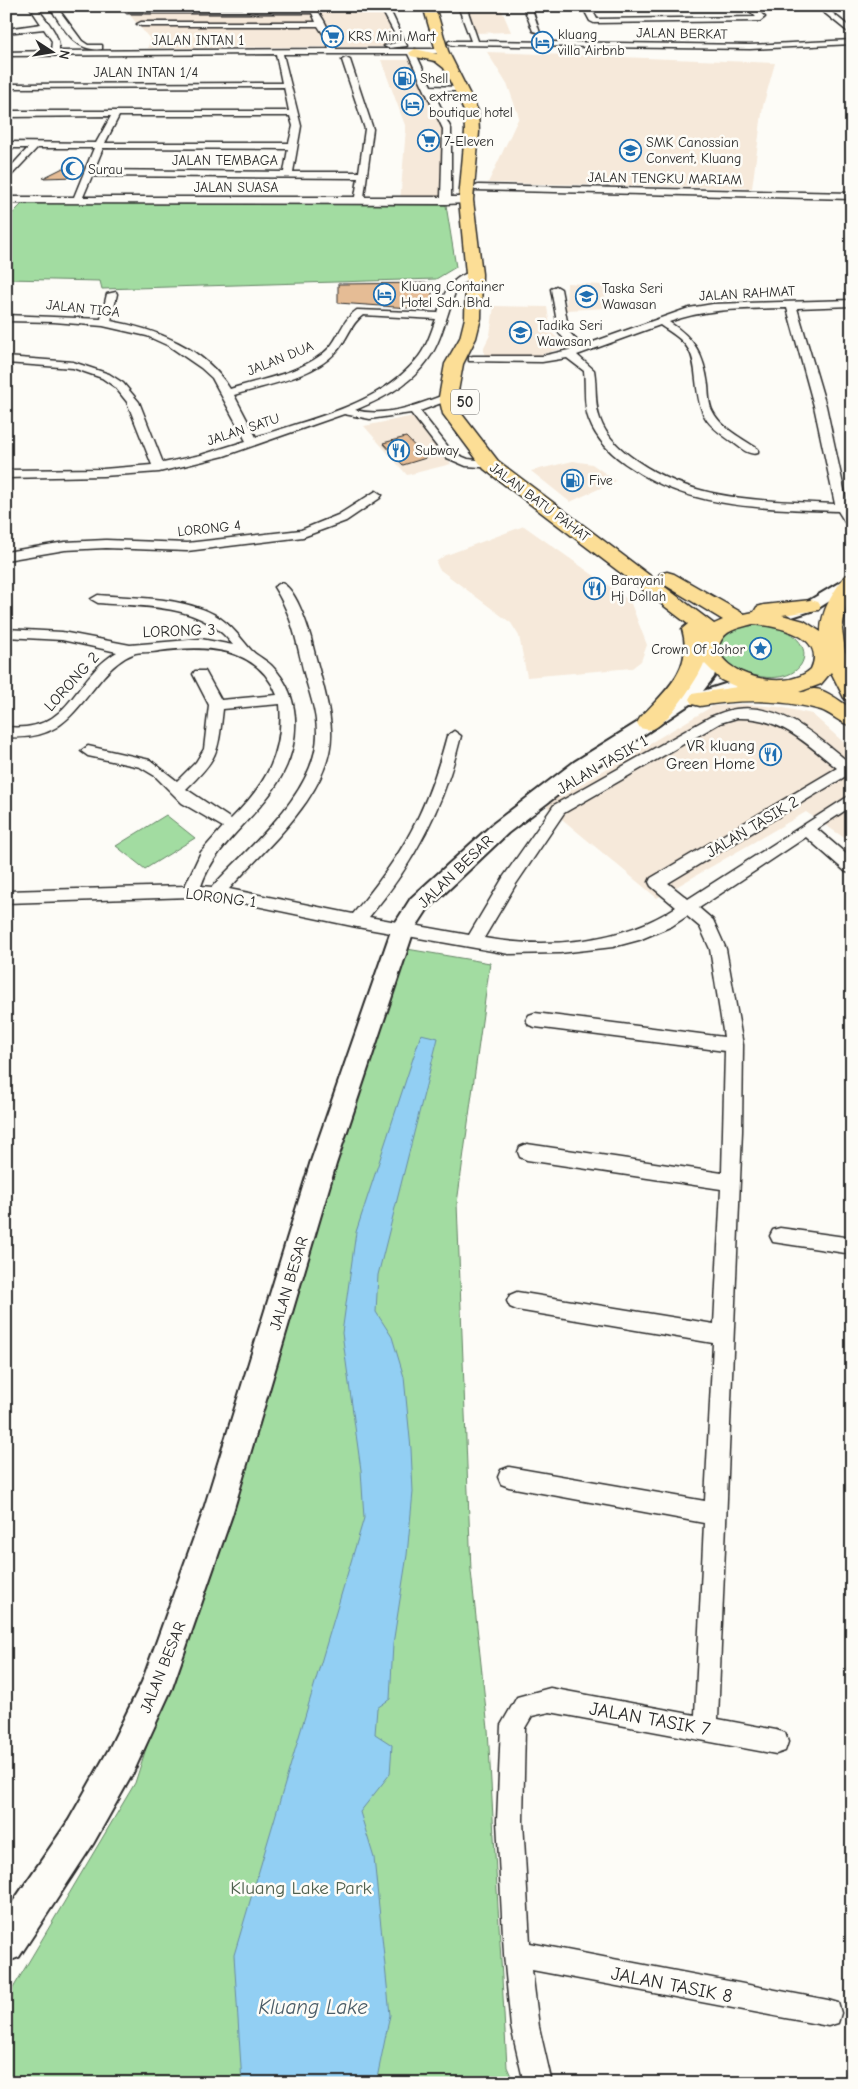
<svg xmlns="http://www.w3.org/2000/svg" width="858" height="2089" font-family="'Comic Neue',sans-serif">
<rect width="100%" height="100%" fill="#fdfcf7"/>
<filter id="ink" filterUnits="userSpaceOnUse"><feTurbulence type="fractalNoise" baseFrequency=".02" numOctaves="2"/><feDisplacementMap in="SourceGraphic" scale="10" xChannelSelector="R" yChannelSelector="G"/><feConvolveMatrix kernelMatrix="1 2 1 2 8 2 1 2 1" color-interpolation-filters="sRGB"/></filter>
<g filter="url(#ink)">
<g fill="#f6e9da">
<polygon points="122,6 386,6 407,45 401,47 148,48 150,39"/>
<polygon points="464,6 500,6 511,32 474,33"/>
<polygon points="487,52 775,63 763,106 752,188 488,183 519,117 508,86"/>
<polygon points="381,60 412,60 444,128 443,202 400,203 406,128"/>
<polygon points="567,283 603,285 607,308 566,310"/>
<polygon points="494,306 547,307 551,332 566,347 527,359 494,357 484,354 484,347 490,335"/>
<polygon points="414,416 451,464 407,475 364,426"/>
<polygon points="573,461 592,464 616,481 570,502 531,471"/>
<polygon points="524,526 630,601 647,645 641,661 632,668 527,677 519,636 511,623 439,569 436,562 444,556"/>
<polygon points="741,704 779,707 812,714 852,750 852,843 806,812 657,898 545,805 713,706"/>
</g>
<g fill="#a2dca1" stroke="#668466">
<polygon points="23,203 446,205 456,267 436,279 102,289 100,281 6,279 6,220"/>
<path d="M 747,625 C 828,622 817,694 749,674 C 739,671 727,665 722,655 C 713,637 733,629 747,625 Z"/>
<polygon points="166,815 195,838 145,869 116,846"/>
<polygon points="401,948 490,963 457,1203 471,1571 488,1729 507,2067 514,2083 6,2083 6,2000 135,1783"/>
</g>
<polygon fill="#92cff3" stroke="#698da3" points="421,1034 438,1038 378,1275 376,1312 392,1337 404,1377 411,1449 413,1492 407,1555 393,1644 390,1699 377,1708 375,1734 392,1745 390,1774 360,1812 374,1858 390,2015 376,2083 242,2083 234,1955 364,1518 361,1470 342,1333 356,1232"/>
<g fill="#e5bc95" stroke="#2b2b2b">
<polygon points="73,163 84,166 78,177 43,178"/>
<polygon points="433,283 431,306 424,309 338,303 338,284"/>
<polygon points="406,437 426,458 403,465 383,443"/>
</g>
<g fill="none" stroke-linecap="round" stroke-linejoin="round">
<defs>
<g id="minor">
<path d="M 29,6 L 36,6 C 46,21 60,33 59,51 L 329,49 L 327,40 L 318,26 L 141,26 L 137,24 L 141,22 L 316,22 L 312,13 L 127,13 L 126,11 L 130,9 L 315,9 C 321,12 335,41 336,49 L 445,49 L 446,51 L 442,53 L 416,54 L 431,86 L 460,87 L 464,89 L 460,91 L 433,91 L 451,129 L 451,197 L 466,197 L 471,200 L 466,203 L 446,204 L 6,203 L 6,197 L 74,197 L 94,148 L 37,148 L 6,181 L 6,172 L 28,148 L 6,148 L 6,142 L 96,143 L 111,116 L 6,117 L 6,111 L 289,111 L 284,87 L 6,88 L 6,84 L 282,83 L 276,54 L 6,56 L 6,52 L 51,51 L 52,41 L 44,29 L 6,33 L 6,29 L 41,24 ZM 283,54 L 408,54 L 443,129 L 441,197 L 364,197 L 373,129 L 350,60 L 346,58 L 342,60 L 365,129 L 359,172 L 293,172 L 301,126 ZM 119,116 L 290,116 L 293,126 L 289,143 L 105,143 ZM 103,148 L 288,149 L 284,172 L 94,170 ZM 92,176 L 358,178 L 355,197 L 83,197 Z"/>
<path d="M 49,6 L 56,6 L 82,41 L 88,45 L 102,45 L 102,49 C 74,53 63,26 49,6 Z"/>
<polygon points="380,6 388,6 407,46 388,48 384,46 399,42"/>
<polygon points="458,6 466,6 478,41 750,45 852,40 852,44 750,49 452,45 448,43 449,41 471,41"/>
<polygon points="523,6 531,6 540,33 533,31"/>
<polygon points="582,6 590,6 597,19 756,17 745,6 753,6 765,17 760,21 594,23 590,21"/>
<polygon points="816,6 824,6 852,29 852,35"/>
<polygon points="478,185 852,193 852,199 475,190 473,188"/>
<path d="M 474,271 L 478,272 L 478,276 L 461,284 L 456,290 C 449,308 445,326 437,344 C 422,378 388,397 355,410 C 384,418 417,405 444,395 L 452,395 L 452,399 L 420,411 L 453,453 L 468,459 L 495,462 L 495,468 L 466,466 L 445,457 L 411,413 L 370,419 L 344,414 L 224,456 L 159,472 L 103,476 L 6,478 L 6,470 L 103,469 L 152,465 L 127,402 L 115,387 L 102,378 L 73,368 L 6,363 L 6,357 L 73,362 L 109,374 L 123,383 L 139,402 L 163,463 L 201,455 L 246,441 L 212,378 L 201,368 L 169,346 L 147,336 L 103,326 L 54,322 L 6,321 L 6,315 L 101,319 L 107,294 L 116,292 L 117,294 L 111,321 C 156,329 205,348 230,389 C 262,379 307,372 330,347 C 340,335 343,319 357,310 L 438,313 C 444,291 451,277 474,271 ZM 363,315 L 436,319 C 431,333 426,349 416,360 C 378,406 309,419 256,437 L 234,395 C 266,385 312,378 336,352 C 347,341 350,324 363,315 Z"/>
<path d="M 556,286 L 561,289 L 569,332 L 582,346 L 689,308 L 713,304 L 852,300 L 852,306 L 797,308 L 826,406 L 848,508 L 852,514 L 852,528 L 848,527 L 838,511 C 767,508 693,510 632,468 C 614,457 597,441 589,420 C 583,405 586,387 584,371 L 567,358 L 542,362 L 469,361 L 469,357 L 473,356 L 542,356 L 573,349 L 559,333 L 551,289 ZM 787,308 L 814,406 L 835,504 C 763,500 699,503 637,461 C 622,451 606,437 600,419 C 594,404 597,386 594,370 L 577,355 L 660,325 C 670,332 683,339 689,350 C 694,359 695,370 696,380 C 700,416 704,423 734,443 C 741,448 749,456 758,453 L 758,449 C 743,439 721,428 713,412 C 708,404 709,394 708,385 C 704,355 695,339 669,322 C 708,308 747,309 787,308 Z"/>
<polygon points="376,491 382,495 380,498 346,521 303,537 187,551 106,548 65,550 6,560 6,552 65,542 106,540 187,543 301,530 338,515"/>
<path d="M 281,583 C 295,587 307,624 311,638 C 317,666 330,702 331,730 C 334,792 266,847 229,889 L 353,914 C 403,855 427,811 447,736 L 454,731 L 461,736 C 444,805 415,863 369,917 L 469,935 L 504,876 L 554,805 L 710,717 C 718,714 727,710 736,709 C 783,703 818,738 852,765 L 852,778 L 846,776 L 668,883 L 688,899 L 852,794 L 852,806 L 817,829 L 852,859 L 852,873 L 846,872 L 806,837 L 699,908 L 713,920 L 726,949 L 743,1045 L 742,1131 L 718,1719 L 776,1730 L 785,1733 L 788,1742 L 785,1751 L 776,1754 L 550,1712 L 532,1716 L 525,1728 L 523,1821 L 530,1943 L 828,2000 L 838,2003 L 841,2013 L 838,2023 L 828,2026 L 532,1970 L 539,2027 L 552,2083 L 524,2083 L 511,2027 L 504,1954 L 497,1821 L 501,1725 L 517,1697 L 550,1688 L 695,1715 L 704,1523 L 509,1487 L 501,1484 L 498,1477 L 501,1470 L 509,1467 L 705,1501 L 713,1343 L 517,1310 L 510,1307 L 507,1301 L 510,1295 L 517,1292 L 714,1324 L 721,1189 L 527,1160 L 520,1157 L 518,1152 L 520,1147 L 527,1144 L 722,1173 L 725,1051 L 535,1027 L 529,1025 L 526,1020 L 529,1015 L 535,1013 L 724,1037 L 710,949 L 700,927 L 687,916 L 672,926 L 639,940 L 613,947 L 560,953 L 509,954 L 357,927 L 233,901 L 191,897 L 6,903 L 6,891 L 185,886 L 201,852 L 223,827 L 182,803 L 155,776 L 140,767 L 88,756 L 81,751 L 88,746 L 150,760 L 177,781 L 196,762 L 204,749 L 209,705 L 193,674 L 195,671 L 205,671 L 221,700 L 277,695 C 257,645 204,645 159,651 C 151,653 140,651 133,654 C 122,658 111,668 103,677 C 72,714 60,741 6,737 L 6,727 C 73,733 70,680 117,652 L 62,640 L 6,637 L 6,629 L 62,632 L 130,645 L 201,639 L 233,645 C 202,603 145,607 98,603 L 91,599 L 98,595 C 132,598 167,597 199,608 C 224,616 235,631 251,650 C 257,656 266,660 272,666 C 301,695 301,739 282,775 C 260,817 217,840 201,886 L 212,887 C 249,846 317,793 317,733 C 317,712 309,692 304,673 C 296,640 293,617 274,587 ZM 280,704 C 284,754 266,784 231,819 L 186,789 C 219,757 218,753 223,709 ZM 737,718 C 781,717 804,742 837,768 L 651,878 L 649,882 L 651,886 L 676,907 C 622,943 547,949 484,938 L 516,884 L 564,813 L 720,723 Z"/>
<polygon points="780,1228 852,1238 852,1254 773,1242 770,1236 773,1230"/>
</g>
<polygon id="tertiary" points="852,575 852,587 817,609 792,617 784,612 786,609 805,603"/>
<polygon id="secondary" points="710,652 717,654 719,658 714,677 703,691 744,678 751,680 753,684 751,688 703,704 690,704 588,772 508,833 427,910 414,930 336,1164 232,1515 172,1688 133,1773 93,1844 19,1957 6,1962 6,1912 69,1820 109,1749 142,1682 202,1515 310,1164 392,928 411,898 494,823 574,762 667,704 682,691 696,676 703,654"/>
<path id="trunk" d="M 423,6 L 435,6 L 448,51 L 478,111 L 479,132 L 473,200 L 482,274 L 481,318 L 476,338 L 463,364 L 457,397 L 461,413 L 498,461 L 714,624 L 723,620 L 660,582 L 657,578 L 660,574 L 667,572 L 674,574 L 744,614 L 754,612 L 757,607 L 764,605 L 811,600 L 818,602 L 821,606 L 818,610 L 782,615 L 804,621 L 821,632 C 821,610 833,593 845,576 L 852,574 L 852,597 L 846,607 L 842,629 L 845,651 L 852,669 L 852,700 L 844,698 L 831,672 L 821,684 L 799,692 C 806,693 807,689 814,689 C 826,689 842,703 852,709 L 852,726 C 840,723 832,714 821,710 C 782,699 739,699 700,706 L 692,704 L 689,699 L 692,694 L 737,687 L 721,680 L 704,663 C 699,678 669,721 655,728 C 650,731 645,729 640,728 L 637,723 L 640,718 C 665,691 694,669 682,629 L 688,624 L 484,469 L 443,414 L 439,397 L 445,364 L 460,338 L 465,318 L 466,274 L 459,200 L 465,132 L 464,111 L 444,68 L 435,61 L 411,56 L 409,53 L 415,49 L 437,54 ZM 753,624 C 776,626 827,635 811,669 C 782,697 703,667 722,639 C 728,629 743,627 753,624 Z"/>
</defs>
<use href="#minor" stroke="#2b2b2b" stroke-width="3"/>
<use href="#tertiary" stroke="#2b2b2b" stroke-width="4"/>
<use href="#secondary" stroke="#2b2b2b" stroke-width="4"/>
<use href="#trunk" stroke="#2b2b2b" stroke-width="3"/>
<use href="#minor" fill="#fdfcf7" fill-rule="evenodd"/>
<use href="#tertiary" fill="#fdfcf7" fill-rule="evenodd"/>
<use href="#secondary" fill="#fdfcf7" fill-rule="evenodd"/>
<use href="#trunk" fill="#fcde96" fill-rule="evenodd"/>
</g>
</g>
<defs>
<symbol id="supermarket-ring" viewBox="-11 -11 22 22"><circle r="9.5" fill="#fdfcf7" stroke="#1f6fb2" stroke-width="1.5"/><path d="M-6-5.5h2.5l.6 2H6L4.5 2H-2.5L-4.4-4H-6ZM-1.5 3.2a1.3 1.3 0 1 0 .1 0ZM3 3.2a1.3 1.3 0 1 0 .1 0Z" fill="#1f6fb2"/></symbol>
<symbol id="hotel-ring" viewBox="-11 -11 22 22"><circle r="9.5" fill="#fdfcf7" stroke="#1f6fb2" stroke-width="1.5"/><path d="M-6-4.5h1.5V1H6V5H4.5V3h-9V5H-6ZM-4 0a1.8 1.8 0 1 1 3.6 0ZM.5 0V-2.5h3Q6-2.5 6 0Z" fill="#1f6fb2"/></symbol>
<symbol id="fuel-ring" viewBox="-11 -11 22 22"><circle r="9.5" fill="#fdfcf7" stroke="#1f6fb2" stroke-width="1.5"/><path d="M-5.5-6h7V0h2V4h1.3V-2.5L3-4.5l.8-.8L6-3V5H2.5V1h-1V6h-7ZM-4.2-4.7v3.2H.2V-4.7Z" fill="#1f6fb2"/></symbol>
<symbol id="school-ring" viewBox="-11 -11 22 22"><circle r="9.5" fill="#fdfcf7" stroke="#1f6fb2" stroke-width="1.5"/><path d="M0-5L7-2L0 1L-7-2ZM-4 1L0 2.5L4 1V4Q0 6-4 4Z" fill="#1f6fb2"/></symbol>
<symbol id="mosque-ring" viewBox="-11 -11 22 22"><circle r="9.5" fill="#fdfcf7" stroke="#1f6fb2" stroke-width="1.5"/><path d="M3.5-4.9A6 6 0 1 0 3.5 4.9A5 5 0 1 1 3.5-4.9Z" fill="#1f6fb2"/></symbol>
<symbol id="restaurant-ring" viewBox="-11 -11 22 22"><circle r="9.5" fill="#fdfcf7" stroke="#1f6fb2" stroke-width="1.5"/><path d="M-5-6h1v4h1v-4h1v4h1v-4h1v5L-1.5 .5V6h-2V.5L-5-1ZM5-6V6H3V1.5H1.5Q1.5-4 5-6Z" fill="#1f6fb2"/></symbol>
<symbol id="sight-ring" viewBox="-11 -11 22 22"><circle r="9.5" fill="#fdfcf7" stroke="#1f6fb2" stroke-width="1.5"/><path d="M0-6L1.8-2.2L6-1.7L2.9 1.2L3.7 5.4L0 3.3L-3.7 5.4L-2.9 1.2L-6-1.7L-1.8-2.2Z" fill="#1f6fb2"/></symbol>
</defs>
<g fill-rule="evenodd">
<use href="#supermarket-ring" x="320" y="24" width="25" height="25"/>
<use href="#hotel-ring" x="530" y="30" width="25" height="25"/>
<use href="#fuel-ring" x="392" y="66" width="25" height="25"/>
<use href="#hotel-ring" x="400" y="92" width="25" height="25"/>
<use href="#supermarket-ring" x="416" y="128" width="25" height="25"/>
<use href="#school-ring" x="618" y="138" width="25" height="25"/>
<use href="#mosque-ring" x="60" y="156" width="25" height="25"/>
<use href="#hotel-ring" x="372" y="282" width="25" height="25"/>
<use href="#school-ring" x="574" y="284" width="25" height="25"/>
<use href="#school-ring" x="508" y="320" width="25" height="25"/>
<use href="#restaurant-ring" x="386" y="438" width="25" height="25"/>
<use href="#fuel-ring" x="560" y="468" width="25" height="25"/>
<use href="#restaurant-ring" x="582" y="576" width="25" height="25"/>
<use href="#sight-ring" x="748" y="636" width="25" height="25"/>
<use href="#restaurant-ring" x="758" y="742" width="25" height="25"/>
</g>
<g text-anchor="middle" stroke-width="5" stroke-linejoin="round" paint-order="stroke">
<g font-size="14" fill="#2b2b2b" stroke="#fdfcf7">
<text transform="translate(682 33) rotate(1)" y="5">JALAN BERKAT</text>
<text x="198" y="45">JALAN INTAN 1</text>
<text x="146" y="77">JALAN INTAN 1/4</text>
<text x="225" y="165">JALAN TEMBAGA</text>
<text transform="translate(665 178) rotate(1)" y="5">JALAN TENGKU MARIAM</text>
<text x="236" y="192">JALAN SUASA</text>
<text transform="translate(747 293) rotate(-3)" y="5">JALAN RAHMAT</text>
<text transform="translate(83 308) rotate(6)" y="5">JALAN TIGA</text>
<text transform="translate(280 358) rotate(-22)" y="5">JALAN DUA</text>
<text transform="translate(243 429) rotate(-18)" y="5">JALAN SATU</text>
<text transform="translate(540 502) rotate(37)" y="5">JALAN BATU PAHAT</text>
<text transform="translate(209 528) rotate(-6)" y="5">LORONG 4</text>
</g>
<g font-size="14" fill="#2b2b2b" stroke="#fdfcf7" text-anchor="start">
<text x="558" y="39">kluang<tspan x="558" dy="16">villa Airbnb</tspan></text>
<text x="348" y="41">KRS Mini Mart</text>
<text x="420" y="83">Shell</text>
<text x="429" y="101">extreme<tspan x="429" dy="16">boutique hotel</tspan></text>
<text x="444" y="146">7-Eleven</text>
<text x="646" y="147">SMK Canossian<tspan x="646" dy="16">Convent, Kluang</tspan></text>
<text x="88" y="174">Surau</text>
<text x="401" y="291">Kluang Container<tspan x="401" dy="16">Hotel Sdn. Bhd.</tspan></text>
<text x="602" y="293">Taska Seri<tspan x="602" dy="16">Wawasan</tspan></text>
<text x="537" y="330">Tadika Seri<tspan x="537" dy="16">Wawasan</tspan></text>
<text x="415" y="455">Subway</text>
<text x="589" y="485">Five</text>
<text x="611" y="585">Barayani<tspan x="611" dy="16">Hj Dollah</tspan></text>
<text x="745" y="654" text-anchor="end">Crown Of Johor</text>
</g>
<rect fill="#fdfcf7" stroke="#6a6a68" stroke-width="1" x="451" y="389.5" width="28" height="25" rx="4"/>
<g font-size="15" font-weight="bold" fill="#2b2b2b">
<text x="465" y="407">50</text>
</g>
<g font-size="16" fill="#2b2b2b" stroke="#fdfcf7">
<text transform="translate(179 630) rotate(-2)" y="6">LORONG 3</text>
<text transform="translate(71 681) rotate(-48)" y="6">LORONG 2</text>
<text transform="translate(602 764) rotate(-30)" y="6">JALAN TASIK 1</text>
<text transform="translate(752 826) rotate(-31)" y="6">JALAN TASIK 2</text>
<text transform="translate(455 871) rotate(-44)" y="6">JALAN BESAR</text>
<text transform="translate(221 897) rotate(7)" y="6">LORONG 1</text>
<text transform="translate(288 1283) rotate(-73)" y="6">JALAN BESAR</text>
<text transform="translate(162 1667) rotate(-68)" y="6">JALAN BESAR</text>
</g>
<g font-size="16" fill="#2b2b2b" stroke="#fdfcf7" text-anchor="end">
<text x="755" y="751">VR kluang<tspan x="755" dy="18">Green Home</tspan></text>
</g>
<g font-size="19" fill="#2b2b2b" stroke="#fdfcf7">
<text transform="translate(650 1718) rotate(10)" y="7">JALAN TASIK 7</text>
<text transform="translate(672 1984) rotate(11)" y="7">JALAN TASIK 8</text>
</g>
<g font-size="19" fill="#4f604e" stroke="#fdfcf7">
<text x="301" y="1894">Kluang Lake Park</text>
</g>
<g font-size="21" font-style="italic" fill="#4a5c67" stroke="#fdfcf7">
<text x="313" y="2014">Kluang Lake</text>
</g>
</g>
<rect width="858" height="2089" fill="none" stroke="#fdfcf7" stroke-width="25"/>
<rect x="12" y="12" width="833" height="2064" fill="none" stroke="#2b2b2b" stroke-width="2" filter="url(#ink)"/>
<g transform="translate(52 52) rotate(102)" stroke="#fdfcf7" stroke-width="4" paint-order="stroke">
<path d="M0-4L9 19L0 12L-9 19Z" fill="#2b2b2b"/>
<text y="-8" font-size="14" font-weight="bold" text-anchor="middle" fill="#2b2b2b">N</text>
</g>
</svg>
